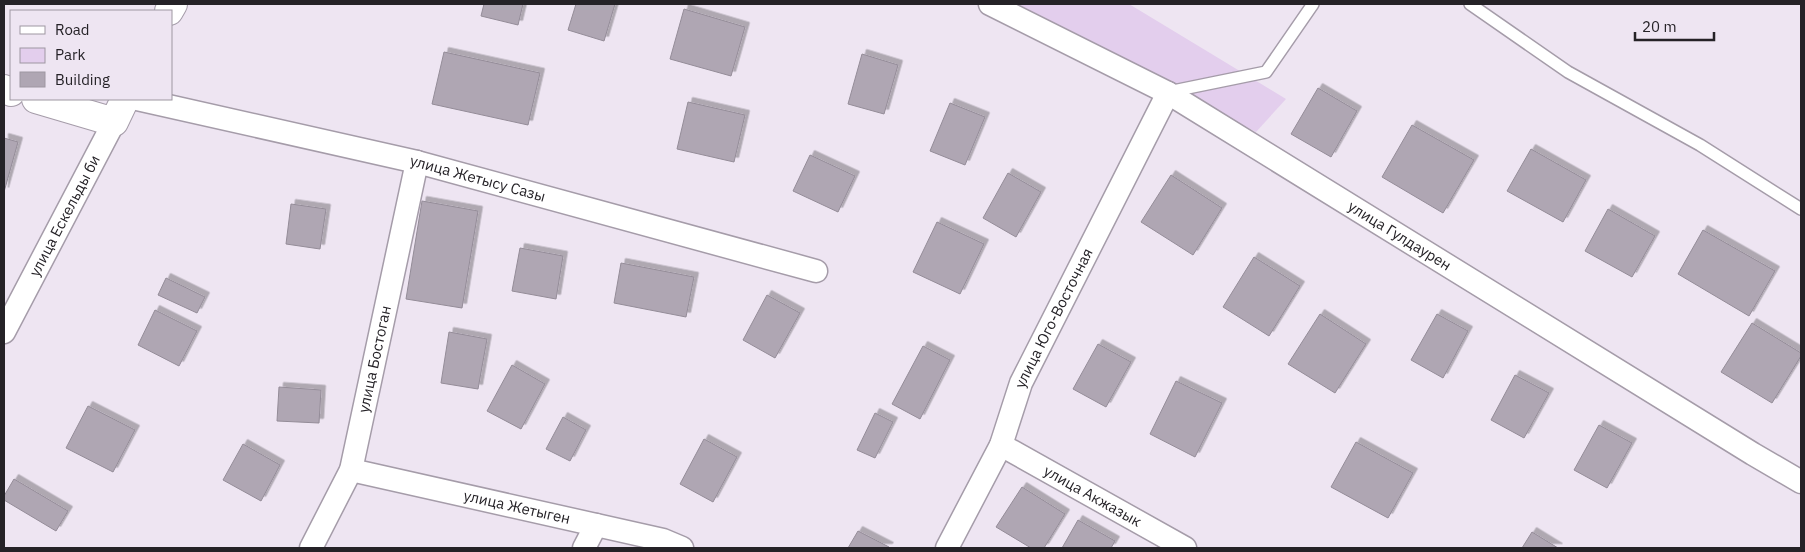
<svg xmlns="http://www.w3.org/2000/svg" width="1805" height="552" font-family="'IBM Plex Sans',sans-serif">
<defs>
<filter id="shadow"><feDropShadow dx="4.5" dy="-4.5" stdDeviation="0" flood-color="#0004"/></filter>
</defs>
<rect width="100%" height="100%" fill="#eee5f2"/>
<polygon fill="#e3ceed" points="1006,4 1129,4 1286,99 1256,132"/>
<g fill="#afa6b3" stroke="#948c98" filter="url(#shadow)">
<polygon points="484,4 523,4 518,25 481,16"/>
<polygon points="576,4 615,4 604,41 568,30"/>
<polygon points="684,9 745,27 731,76 670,59"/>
<polygon points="444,52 540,73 528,125 432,104"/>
<polygon points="862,54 898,65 884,114 848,104"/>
<polygon points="1318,88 1357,111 1331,157 1291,134"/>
<polygon points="688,102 745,115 734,162 677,149"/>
<polygon points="950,103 985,117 965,165 930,151"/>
<polygon points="1412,125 1474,160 1443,213 1382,177"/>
<polygon points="4,138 18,142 4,192"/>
<polygon points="1531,149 1586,180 1563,222 1507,191"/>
<polygon points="810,155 855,176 838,212 793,191"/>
<polygon points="1008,173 1041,192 1016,237 983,218"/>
<polygon points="1171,175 1222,208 1193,255 1141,222"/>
<polygon points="422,201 478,211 462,308 406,299"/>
<polygon points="291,204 326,209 320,249 286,244"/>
<polygon points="1608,209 1655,236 1632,277 1585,251"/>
<polygon points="937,222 984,244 960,294 913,272"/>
<polygon points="1703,230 1775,271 1749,316 1678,274"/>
<polygon points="520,248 563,256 556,299 512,291"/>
<polygon points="1254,257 1300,286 1269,336 1223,307"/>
<polygon points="621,263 694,277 686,317 614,303"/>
<polygon points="166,278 205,297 197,313 158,295"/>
<polygon points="767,295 800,313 775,358 743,340"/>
<polygon points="155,310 197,331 179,366 138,345"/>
<polygon points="1320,314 1366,344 1335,393 1288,364"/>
<polygon points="1437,314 1468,331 1443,378 1411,360"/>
<polygon points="1752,323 1801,353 1801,356 1772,403 1721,372"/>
<polygon points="449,332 487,339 478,389 441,383"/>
<polygon points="1098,344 1131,362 1106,407 1073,389"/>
<polygon points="923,346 950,360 920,419 892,404"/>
<polygon points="512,365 545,384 521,429 487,411"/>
<polygon points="1515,375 1549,393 1524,438 1491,420"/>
<polygon points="1176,381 1222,403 1195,457 1150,434"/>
<polygon points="279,387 321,390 319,423 277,421"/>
<polygon points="88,406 135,430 113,472 66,448"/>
<polygon points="875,413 893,422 875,458 857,450"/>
<polygon points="563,417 586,430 570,461 546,449"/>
<polygon points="1599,425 1632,443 1607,488 1574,470"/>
<polygon points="704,439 737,457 713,502 680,484"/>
<polygon points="1356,442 1413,473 1388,518 1331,487"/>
<polygon points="243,444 280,465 261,501 223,480"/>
<polygon points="14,479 68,511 56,531 4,500 4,496"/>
<polygon points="1022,487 1065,514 1044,548 1031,548 996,527"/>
<polygon points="1078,520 1115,541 1111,548 1062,548"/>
<polygon points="858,531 889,547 888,548 848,548"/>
<polygon points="1532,532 1558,548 1522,548"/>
</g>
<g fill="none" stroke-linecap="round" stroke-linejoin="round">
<defs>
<g id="service">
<polyline points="1470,4 1568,72 1700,145 1801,209"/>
<polyline points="1168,92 1266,72 1313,4"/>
</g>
<g id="minor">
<path id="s1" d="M 990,4 L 1168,93 L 1753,454 L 1801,482"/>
<path id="s2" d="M 137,99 L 417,162 L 816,271"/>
<path id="s3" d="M 4,332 L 114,122"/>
<path id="s4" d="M 1001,445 L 1185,548"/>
<path id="s5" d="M 351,470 L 663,540 L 682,548"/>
<path id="s6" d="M 311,548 L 351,470 L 417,162"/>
<polyline points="584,548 596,525"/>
<path id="s7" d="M 947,548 L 1001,445 L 1021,383 L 1168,93"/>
</g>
<g id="tertiary">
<polyline points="169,11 173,4"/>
<polyline points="4,89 11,92"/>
<polyline points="36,99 114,122 125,99"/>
</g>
</defs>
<use href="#service" stroke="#a59ca9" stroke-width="14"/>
<use href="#minor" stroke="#a59ca9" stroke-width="25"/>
<use href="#tertiary" stroke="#a59ca9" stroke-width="30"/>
<use href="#service" stroke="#fff" stroke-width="11"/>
<use href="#minor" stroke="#fff" stroke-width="22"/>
<use href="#tertiary" stroke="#fff" stroke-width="28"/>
</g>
<g text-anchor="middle" stroke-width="5" stroke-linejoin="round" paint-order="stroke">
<g font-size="15" fill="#252227" stroke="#eee5f2">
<text dy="5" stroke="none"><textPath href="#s2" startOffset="350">улица Жетысу Сазы</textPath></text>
<text dy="5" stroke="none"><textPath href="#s3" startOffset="131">улица Ескельды би</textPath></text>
<text dy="5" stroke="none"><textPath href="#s1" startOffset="471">улица Гулдаурен</textPath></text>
<text dy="5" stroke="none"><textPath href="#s7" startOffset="254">улица Юго-Восточная</textPath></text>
<text dy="5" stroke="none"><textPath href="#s6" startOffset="201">улица Бостоган</textPath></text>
<text dy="5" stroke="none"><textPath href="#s4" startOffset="105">улица Акжазык</textPath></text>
<text dy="5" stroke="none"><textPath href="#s5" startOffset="170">улица Жетыген</textPath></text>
</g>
</g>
<rect width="1805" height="552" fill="none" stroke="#252227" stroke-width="10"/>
<rect x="10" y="10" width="162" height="90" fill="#eee5f2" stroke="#9e97a1"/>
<rect x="20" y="26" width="25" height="8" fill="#ffffff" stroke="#9e97a1"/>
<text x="55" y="35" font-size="15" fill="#252227">Road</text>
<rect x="20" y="48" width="25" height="15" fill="#e3ceed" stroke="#9e97a1"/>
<text x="55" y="60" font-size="15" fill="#252227">Park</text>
<rect x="20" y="72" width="25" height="15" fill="#afa6b3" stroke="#9e97a1"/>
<text x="55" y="85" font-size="15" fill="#252227">Building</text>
<path d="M1635 32v8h79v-8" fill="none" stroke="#252227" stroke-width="2.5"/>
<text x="1642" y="32" font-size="15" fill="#252227" stroke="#eee5f2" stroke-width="4" paint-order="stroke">20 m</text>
</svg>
